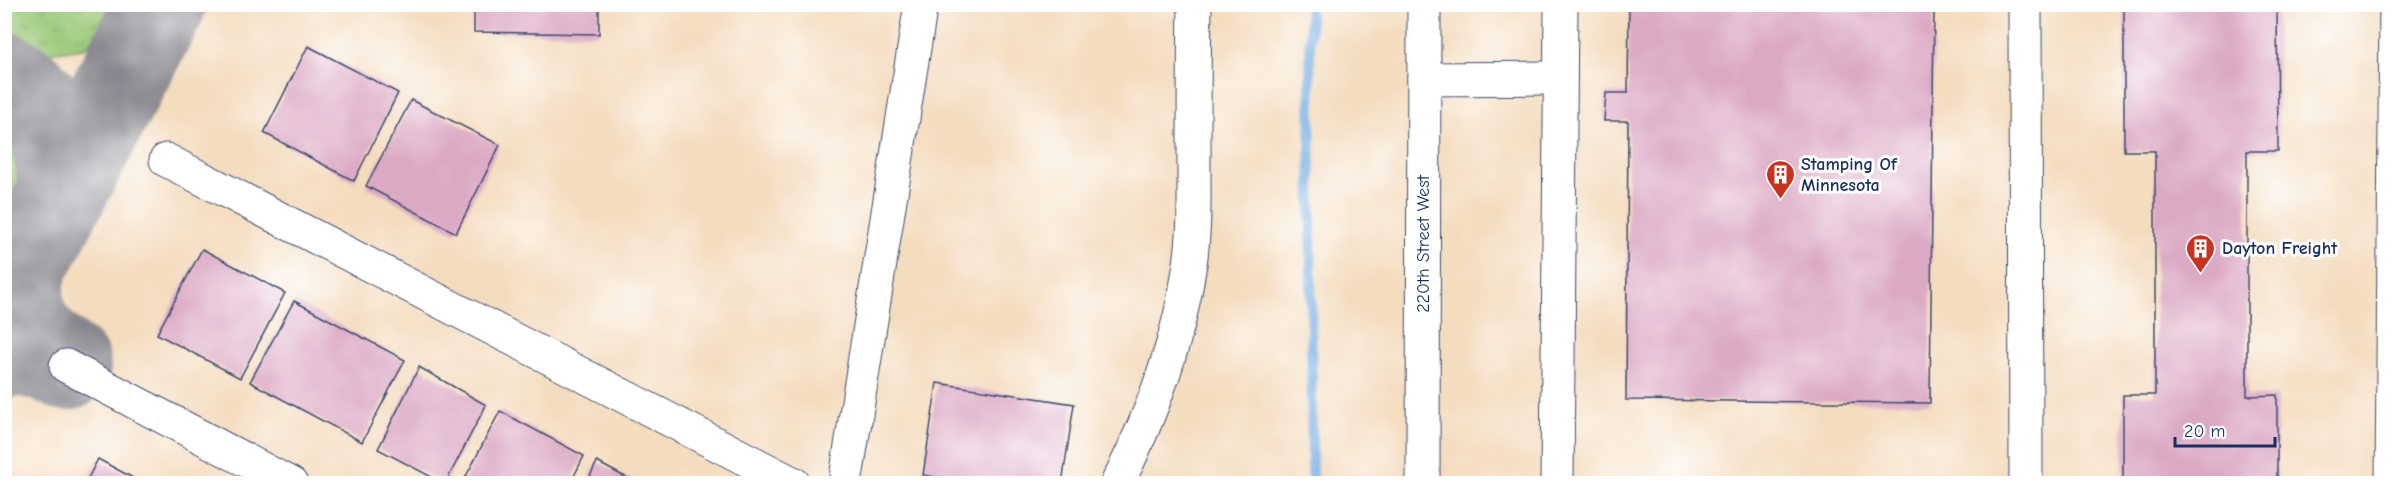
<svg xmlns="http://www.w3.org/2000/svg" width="2406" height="488" font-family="'Comic Neue',sans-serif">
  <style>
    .grass { fill: url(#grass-tufts); stroke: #5a7b6a; stroke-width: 1.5 }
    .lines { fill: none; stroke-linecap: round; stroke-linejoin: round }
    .stream { stroke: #71ace2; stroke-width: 10 }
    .taxiway { stroke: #88868e; stroke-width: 90 }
    .building { fill: #dca9c4 }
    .minor-casing { stroke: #3c496c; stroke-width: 35 }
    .minor { stroke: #fff; stroke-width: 33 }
    .labels { text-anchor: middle; stroke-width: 6; stroke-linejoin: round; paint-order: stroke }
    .poi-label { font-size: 18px; font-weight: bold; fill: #1b2f5e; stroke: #fff; text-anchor: start }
    .street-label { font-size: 18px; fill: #1b2f5e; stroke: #fff }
  </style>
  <defs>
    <pattern id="grass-tufts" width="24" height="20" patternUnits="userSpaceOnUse" patternTransform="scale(1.5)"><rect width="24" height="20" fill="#98c775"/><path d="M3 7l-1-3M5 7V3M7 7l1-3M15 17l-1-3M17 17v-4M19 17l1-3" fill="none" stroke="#7ba263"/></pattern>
  </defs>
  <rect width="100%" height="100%" fill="#fff"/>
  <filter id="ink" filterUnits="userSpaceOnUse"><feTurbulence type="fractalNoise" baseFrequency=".0167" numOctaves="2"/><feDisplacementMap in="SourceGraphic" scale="12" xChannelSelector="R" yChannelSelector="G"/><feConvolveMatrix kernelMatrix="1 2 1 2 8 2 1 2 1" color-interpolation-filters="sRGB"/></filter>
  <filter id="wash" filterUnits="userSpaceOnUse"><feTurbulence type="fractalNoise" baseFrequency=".008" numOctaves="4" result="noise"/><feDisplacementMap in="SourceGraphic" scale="24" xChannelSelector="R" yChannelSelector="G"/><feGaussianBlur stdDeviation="1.35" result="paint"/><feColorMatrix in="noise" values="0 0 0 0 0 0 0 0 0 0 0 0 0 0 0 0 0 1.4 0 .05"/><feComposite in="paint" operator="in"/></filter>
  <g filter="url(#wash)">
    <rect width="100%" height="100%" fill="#f4dcbe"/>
    <g class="grass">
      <polygon points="4,5 5,4 124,5 112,28 83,48 49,53 5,32"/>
      <path d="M5 113C19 127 31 152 31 172 31 189 12 223 5 238Z"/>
    </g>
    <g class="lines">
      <polyline class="stream" points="1310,4 1312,484"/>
      <g class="taxiway">
        <path d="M4 76C52 101 59 142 63 191"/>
        <polyline points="4,303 161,4"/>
        <path d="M4 354C26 348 46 357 66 366 26 337 10 315 24 264"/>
      </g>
    </g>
    <g id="blocks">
      <g class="building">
        <polygon points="474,4 599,4 599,34 474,32"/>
        <polygon points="1629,4 1934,4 1930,403 1626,400 1628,121 1604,121 1606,93 1628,93"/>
        <polygon points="2124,4 2277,4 2278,151 2247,151 2247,396 2277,395 2277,484 2123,484 2123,395 2155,395 2155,151 2124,151"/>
        <polygon points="308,46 398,93 354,181 264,133"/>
        <polygon points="411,100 500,145 456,233 366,186"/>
        <polygon points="202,249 285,293 240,378 157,334"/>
        <polygon points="294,301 405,360 362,442 250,382"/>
        <polygon points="419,367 486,405 445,484 378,449"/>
        <polygon points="937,383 1074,404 1062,484 976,484 923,475"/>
        <polygon points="500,411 584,456 570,484 462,484"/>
        <polygon points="98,459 144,484 85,484"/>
        <polygon points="597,462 638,484 586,484"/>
      </g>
    </g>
  </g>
  <g filter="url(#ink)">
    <use href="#blocks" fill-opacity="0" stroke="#3c496c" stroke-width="1.5"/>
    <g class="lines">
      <defs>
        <g id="minor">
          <polyline points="2025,4 2026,484"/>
          <polyline points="1424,79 1560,78"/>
          <polyline points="166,160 794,484"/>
          <polyline points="66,366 291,484"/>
          <polyline points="845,484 921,4"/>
          <path d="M1117 484C1152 415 1179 340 1190 264 1195 231 1194 197 1194 164 1194 111 1194 58 1195 4"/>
          <polyline points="1423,484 1424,4"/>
          <polyline points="1557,484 1561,4"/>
          <polyline points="2392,484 2396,4"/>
        </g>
      </defs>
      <use href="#minor" class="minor-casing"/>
      <use href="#minor" class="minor"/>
    </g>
  </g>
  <defs>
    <symbol id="building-pin" viewBox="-11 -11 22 30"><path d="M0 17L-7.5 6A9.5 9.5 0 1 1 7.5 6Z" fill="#c8321e" stroke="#fff"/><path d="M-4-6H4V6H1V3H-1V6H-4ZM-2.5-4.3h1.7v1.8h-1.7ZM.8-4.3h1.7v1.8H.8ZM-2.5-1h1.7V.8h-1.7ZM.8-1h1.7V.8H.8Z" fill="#fff"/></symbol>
  </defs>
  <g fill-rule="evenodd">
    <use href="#building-pin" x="1764" y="158" width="33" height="45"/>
    <use href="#building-pin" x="2184" y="232" width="33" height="45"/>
  </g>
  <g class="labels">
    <g class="poi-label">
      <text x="1801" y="170">Stamping Of<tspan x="1801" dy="21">Minnesota</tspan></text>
      <text x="2222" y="254">Dayton Freight</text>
    </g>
    <g class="street-label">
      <text transform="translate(1423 244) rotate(-90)" y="6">220th Street West</text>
    </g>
  </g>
  <rect width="2406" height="488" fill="none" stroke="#fff" stroke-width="24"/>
  <path d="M2175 437v9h100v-9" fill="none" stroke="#1b2f5e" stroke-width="3"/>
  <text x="2184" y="437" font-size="18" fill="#1b2f5e" stroke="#ffffff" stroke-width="4.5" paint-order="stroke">20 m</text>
</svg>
